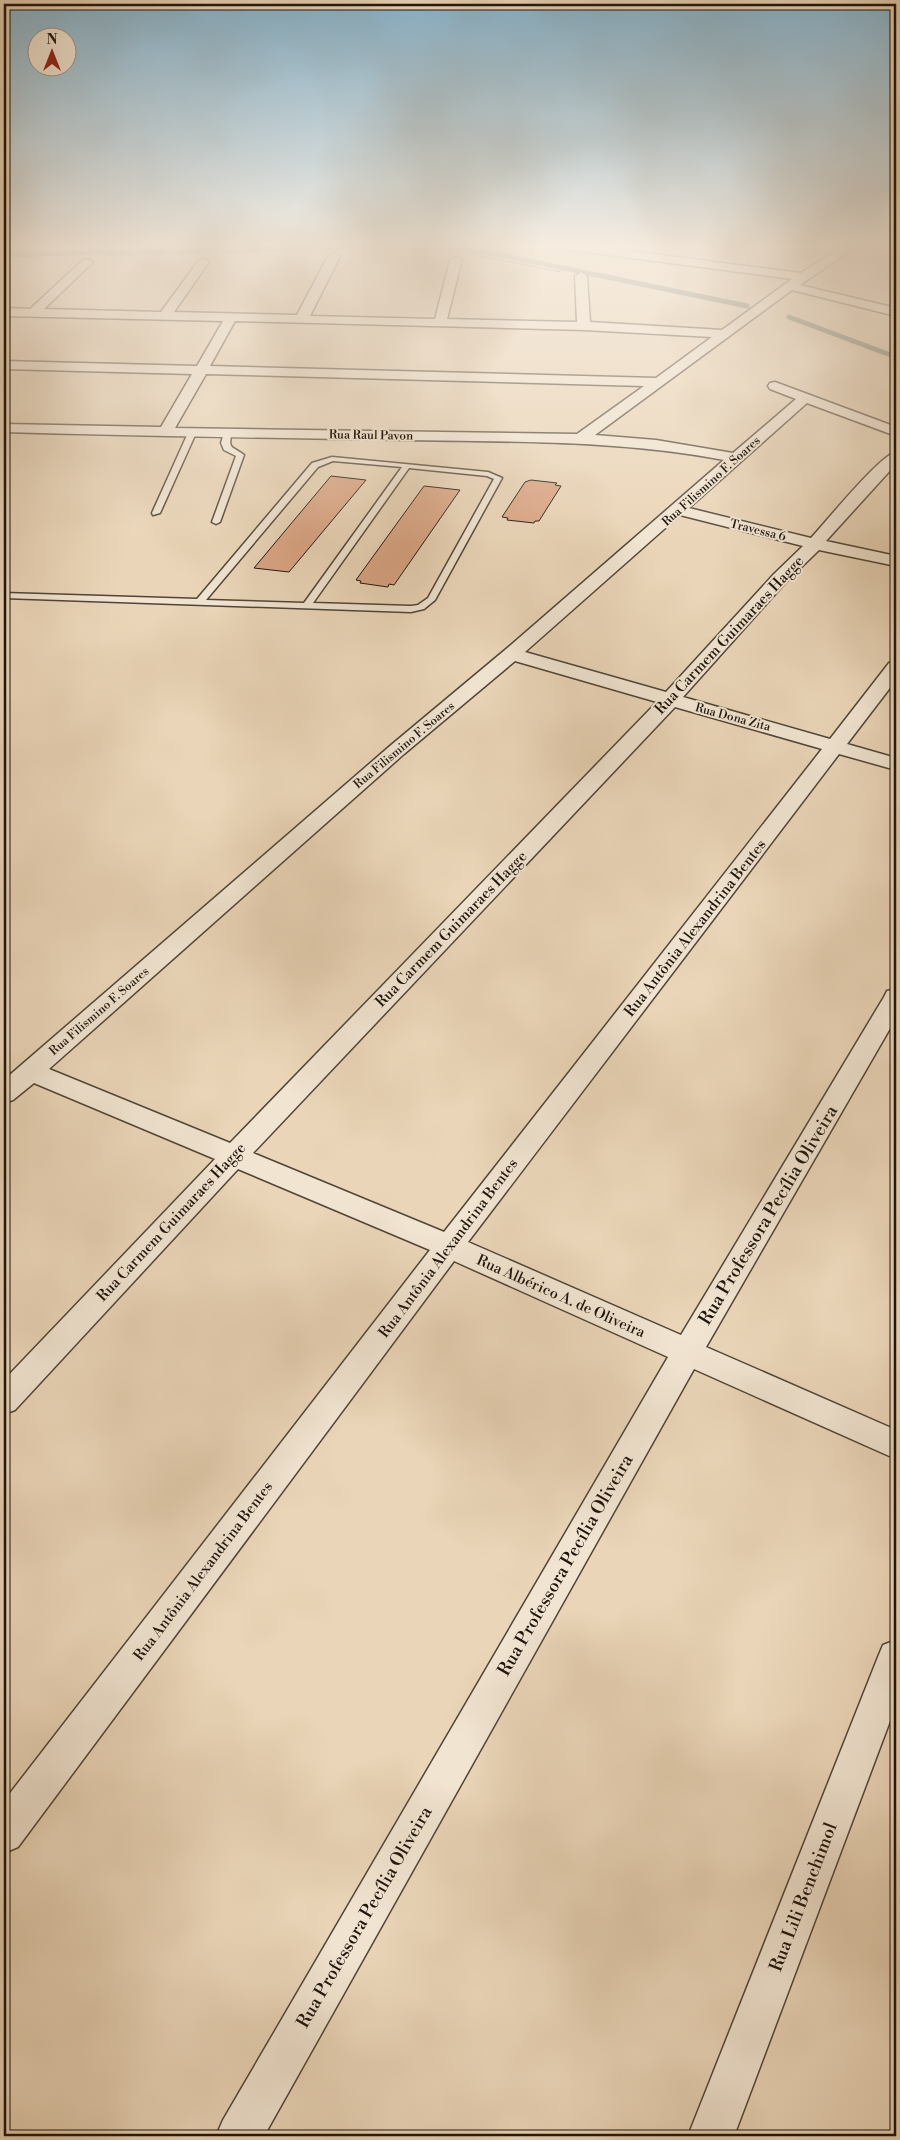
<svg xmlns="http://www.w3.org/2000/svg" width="900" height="2140" font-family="'Libre Bodoni',serif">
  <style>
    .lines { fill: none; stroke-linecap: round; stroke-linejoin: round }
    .stream { stroke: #67776e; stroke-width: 5 }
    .building { fill: #dca686; stroke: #1e150d }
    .lane-casing { stroke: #514538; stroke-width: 3 }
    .street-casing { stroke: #514538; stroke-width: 3 }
    .path { stroke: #1e150d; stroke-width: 1; stroke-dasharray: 2 1; stroke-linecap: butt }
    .lane { fill: #f1e4d1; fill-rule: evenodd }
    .street { fill: #f1e4d1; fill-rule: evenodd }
    .labels { text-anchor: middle; stroke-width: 4; stroke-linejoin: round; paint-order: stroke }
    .far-street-label { font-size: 12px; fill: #1e150d; stroke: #f1e4d1 }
    .street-label { font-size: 15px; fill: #1e150d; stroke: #f1e4d1 }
    .near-street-label { font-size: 18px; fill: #1e150d; stroke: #f1e4d1 }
  </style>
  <rect width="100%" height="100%" fill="#ead5b8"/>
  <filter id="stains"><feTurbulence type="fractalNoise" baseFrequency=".004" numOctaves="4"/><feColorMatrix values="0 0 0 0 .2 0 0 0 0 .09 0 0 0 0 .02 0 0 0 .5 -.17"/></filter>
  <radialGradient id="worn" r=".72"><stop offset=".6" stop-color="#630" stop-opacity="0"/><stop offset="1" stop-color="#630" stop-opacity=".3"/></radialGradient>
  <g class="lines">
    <g class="stream">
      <polyline points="435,246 496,254 747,306"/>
      <polyline points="4,254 398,246"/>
      <polyline points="789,317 896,357"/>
    </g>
  </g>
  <g class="building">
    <polygon points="331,476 366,480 289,572 254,568"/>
    <polygon points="531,480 557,483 555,485 561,486 539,521 535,521 534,523 507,520 508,518 502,517 525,482"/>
    <polygon points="424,486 460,490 394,585 389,584 388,587 360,583 361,581 356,580"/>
  </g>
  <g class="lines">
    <defs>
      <g id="lane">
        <polygon points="192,431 196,433 160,513 153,515 152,513 188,433"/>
        <path d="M228 431 232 433C227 450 233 446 244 455L220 522 216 524 212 522 236 456 224 450 221 443 224 433Z"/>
        <path d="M332 457 488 472 502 478 435 600 424 609 411 612 4 598V593L197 599 312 463ZM333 461 402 467 304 603 206 600 318 467ZM409 468 487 476 494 479 428 598 418 605 411 606 313 603Z"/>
      </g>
      <g id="street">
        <path d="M557 246H590L801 273 843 246H857L800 285 896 308V316L792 290 595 435 656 440 733 453 796 399 770 389 768 386 770 383 775 382 896 427V436L807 403 689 508 811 538C826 522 880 455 896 452V464L826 541 896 556V566L819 550 786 582 683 697 830 739 889 663 896 661V680L847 744 896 758V770L839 754 468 1242 681 1335 884 997 887 991 896 989V1018L706 1347 896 1430V1459L694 1369 264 2136H216L223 2120 668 1357 454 1261 18 1847 4 1853V1801L430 1250 238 1169 15 1410 4 1414V1380L215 1159 34 1083 13 1100 4 1103V1080L390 746 505 650 724 460C620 440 514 442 408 440 273 438 139 436 4 432V424L161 427 192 374 4 369V361L197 366 223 321 4 316V308L30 309 83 260H91L93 262 91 264 44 309 161 312 199 260 203 258 209 262 174 312 297 315 328 256 334 253 340 256 310 316 435 319 450 260 456 257 462 260 447 319 577 322 575 276 581 272 587 276 590 322 722 330 792 279 563 249ZM235 321 584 330 712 337 656 378 210 366ZM206 374 644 386 577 434 175 428ZM680 515 803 546 774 574 666 692 525 652ZM515 661 657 702 230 1143 49 1069 404 754ZM675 707 822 749 444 1232 253 1153Z"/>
        <polygon points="896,1640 896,1705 734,2136 688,2136 878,1657 883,1645"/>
      </g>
    </defs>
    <use href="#lane" class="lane-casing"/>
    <use href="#street" class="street-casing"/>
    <g class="path">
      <polyline points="354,249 438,250"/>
      <polyline points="222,253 313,250"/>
      <polyline points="107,255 183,254"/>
      <polyline points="476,255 561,272"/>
      <polyline points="4,257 63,255"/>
    </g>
    <use href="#lane" class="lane"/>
    <use href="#street" class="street"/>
  </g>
  <linearGradient id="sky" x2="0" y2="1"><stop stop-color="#88b6d1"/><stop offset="0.45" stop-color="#f6ecdf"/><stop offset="1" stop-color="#f6ecdf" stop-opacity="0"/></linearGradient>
  <rect width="900" height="546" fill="url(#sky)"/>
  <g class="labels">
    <g class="far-street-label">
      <text transform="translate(371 435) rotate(1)" y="4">Rua Raul Pavon</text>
      <text transform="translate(711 481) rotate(-42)" y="4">Rua Filismino F. Soares</text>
      <text transform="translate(758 530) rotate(14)" y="4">Travessa 6</text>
      <text transform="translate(733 717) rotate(15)" y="4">Rua Dona Zita</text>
      <text transform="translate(404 745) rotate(-40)" y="4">Rua Filismino F. Soares</text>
      <text transform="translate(99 1011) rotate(-41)" y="4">Rua Filismino F. Soares</text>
    </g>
    <g class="street-label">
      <text transform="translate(729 635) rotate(-47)" y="5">Rua Carmem Guimaraes Hagge</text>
      <text transform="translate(695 928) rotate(-52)" y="5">Rua Antônia Alexandrina Bentes</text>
      <text transform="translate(451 929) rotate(-46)" y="5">Rua Carmem Guimaraes Hagge</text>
      <text transform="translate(171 1222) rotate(-47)" y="5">Rua Carmem Guimaraes Hagge</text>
      <text transform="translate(448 1248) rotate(-53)" y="5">Rua Antônia Alexandrina Bentes</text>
      <text transform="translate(561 1296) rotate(24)" y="5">Rua Albérico A. de Oliveira</text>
      <text transform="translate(203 1571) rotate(-53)" y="5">Rua Antônia Alexandrina Bentes</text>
    </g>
    <g class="near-street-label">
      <text transform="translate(768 1215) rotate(-59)" y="6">Rua Professora Pecília Oliveira</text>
      <text transform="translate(565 1565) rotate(-60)" y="6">Rua Professora Pecília Oliveira</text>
      <text transform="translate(803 1897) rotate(-69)" y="6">Rua Lili Benchimol</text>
      <text transform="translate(364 1917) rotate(-60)" y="6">Rua Professora Pecília Oliveira</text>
    </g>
  </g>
  <rect width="900" height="2140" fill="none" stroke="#ead5b8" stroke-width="20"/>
  <rect x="5" y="5" width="890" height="2130" fill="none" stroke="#1e150d" stroke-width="2.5"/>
  <rect x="10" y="10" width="880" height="2120" fill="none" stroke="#1e150d"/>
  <g transform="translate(52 52)"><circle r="24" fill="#f1e4d1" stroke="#9d9183"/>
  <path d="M0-4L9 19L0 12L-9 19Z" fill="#8f2418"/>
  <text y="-8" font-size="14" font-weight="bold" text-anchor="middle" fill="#1e150d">N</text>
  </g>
  <rect width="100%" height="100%" filter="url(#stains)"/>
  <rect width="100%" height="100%" fill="url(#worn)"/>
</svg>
